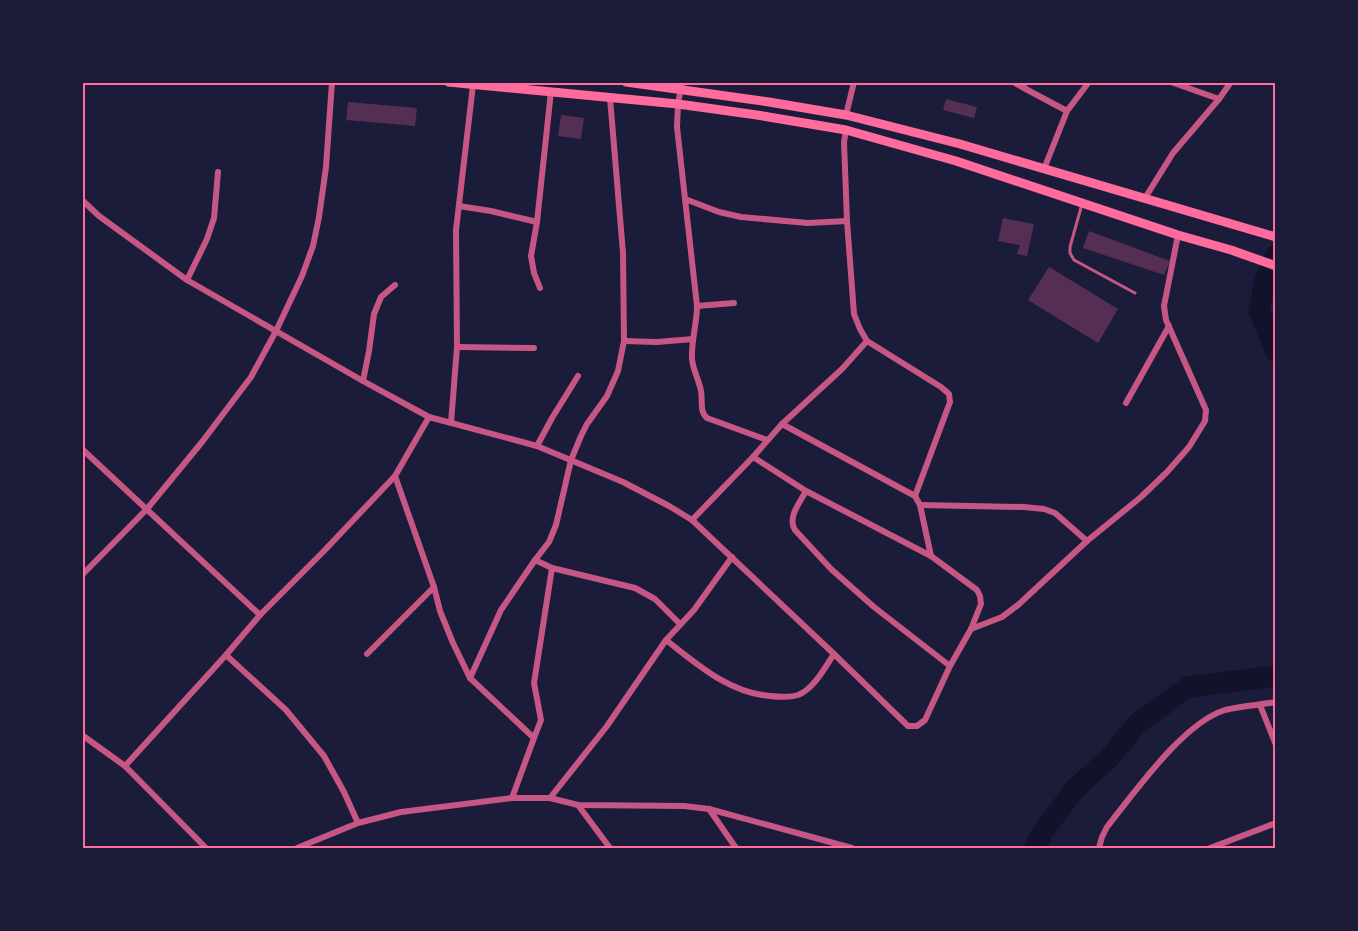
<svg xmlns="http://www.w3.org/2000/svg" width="1358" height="931" font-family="Bitter,serif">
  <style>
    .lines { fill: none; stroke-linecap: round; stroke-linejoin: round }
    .river { stroke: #12122b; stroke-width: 21 }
    .building { fill: #542f53 }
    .service { stroke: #c65784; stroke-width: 3 }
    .minor { stroke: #c65784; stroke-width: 6 }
    .primary { stroke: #ff6b9d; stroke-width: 9 }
    .neatline { fill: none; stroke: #ff6b9d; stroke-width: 2 }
  </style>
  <rect width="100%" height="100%" fill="#1b1b3a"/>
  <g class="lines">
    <g class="river">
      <polyline points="1276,255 1265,281 1259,310 1276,352"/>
      <polyline points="1034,848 1044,830 1075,789 1110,757 1138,723 1188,687 1276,676"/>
    </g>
  </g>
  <g class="building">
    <polygon points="946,99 977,107 974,118 943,110"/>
    <polygon points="348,102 417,108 415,126 346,120"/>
    <polygon points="561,115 584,118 581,139 558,136"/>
    <polygon points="1003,218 1034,224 1027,256 1017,254 1020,245 998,241"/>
    <polygon points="1089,231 1170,261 1164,275 1083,248"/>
    <polygon points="1049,267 1118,309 1098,343 1028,300"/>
  </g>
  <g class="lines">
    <polyline class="service" points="1082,204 1070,247 1070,253 1074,260 1135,293"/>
    <g class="minor">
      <path d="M682 82 678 104 677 127 697 306C697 324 691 341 692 359 693 370 699 380 701 391 703 401 699 411 707 418L767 440"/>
      <polyline points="1013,82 1022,87 1026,82"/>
      <polyline points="1171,82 1219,99"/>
      <polyline points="1022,87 1067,111 1089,82"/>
      <polyline points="846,115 854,82"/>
      <polyline points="1044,169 1067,111"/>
      <polyline points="1145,198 1173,153 1219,99 1231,82"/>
      <polyline points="685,199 719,212 741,217 808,223 847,221"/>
      <polyline points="82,200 99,216 187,280 363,381 429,417"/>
      <polyline points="459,206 491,211 537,222"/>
      <polyline points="187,280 207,239 214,218 218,172"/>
      <polyline points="540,288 534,273 531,256 537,222 551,91"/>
      <polyline points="697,306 734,303"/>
      <polyline points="624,341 657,342 693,339"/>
      <polyline points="867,341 941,387 949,394 950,402 915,496"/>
      <polyline points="457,347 534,348"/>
      <polyline points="363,381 369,351 374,314 381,297 395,285"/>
      <polyline points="1126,403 1169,326"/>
      <polyline points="451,423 457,347 456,230 473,85"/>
      <polyline points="782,424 915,496 920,505 931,556"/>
      <polyline points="537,446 552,418 578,376"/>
      <polyline points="82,449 260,615"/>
      <path d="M753 457 806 491 931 556 977 590 980 596 981 604 971 629 950 666 874 607 831 569 795 530C787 518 800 502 806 491"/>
      <polyline points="395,476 434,587 440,611 453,643 470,678 534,738 512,798"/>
      <polyline points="920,505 1024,507 1044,509 1055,513 1087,541"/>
      <polyline points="692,520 753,457 782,424 842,369 867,341 860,329 854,314 847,221 844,142 846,130"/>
      <polyline points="535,560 552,568 635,588 655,599 680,624"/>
      <polyline points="82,575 147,509 202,442 251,377 276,331 302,276 313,246 319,217 326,167 332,82"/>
      <polyline points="971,629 1002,617 1018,605 1087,541 1141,497 1167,472 1189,447 1205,421 1206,410 1166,320 1164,306 1178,235"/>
      <path d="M666 640C697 664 729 693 770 696 779 697 789 698 798 695 814 689 825 667 834 654"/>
      <polyline points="367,654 434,587"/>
      <polyline points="226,655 286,710 324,756 344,792 358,823"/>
      <polyline points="470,678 501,610 535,560 549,542 556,525 571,460 581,436 587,424 607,396 618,371 624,341 623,253 610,98"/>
      <polyline points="1260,705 1276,745"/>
      <polyline points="82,735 125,766 206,848"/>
      <polyline points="534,738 541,720 534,683 552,568"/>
      <polyline points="125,766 226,655 260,615 323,552 395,476 429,417 537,446 623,482 669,506 692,520 834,654 908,726 917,726 925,720 950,666"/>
      <polyline points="550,798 607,726 666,640 694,610 732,557"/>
      <polyline points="578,805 610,848"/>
      <polyline points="709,809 736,848"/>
      <polyline points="297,848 358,823 401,812 512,798 550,798 578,805 684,806 709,809 852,848"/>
      <path d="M1099 848 1102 837 1107 827C1135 792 1183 723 1225 710 1241 706 1259 705 1276 702"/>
      <polyline points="1210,848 1276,823"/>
    </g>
    <g class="primary">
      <polyline points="448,82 678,104 757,115 846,130 956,161 1178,235 1231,250 1276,266"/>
      <polyline points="626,82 769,102 846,115 960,144 1276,237"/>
    </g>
  </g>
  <rect width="1358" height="931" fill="none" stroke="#1b1b3a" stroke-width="168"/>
  <rect x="84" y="84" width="1190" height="763" class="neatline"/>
</svg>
